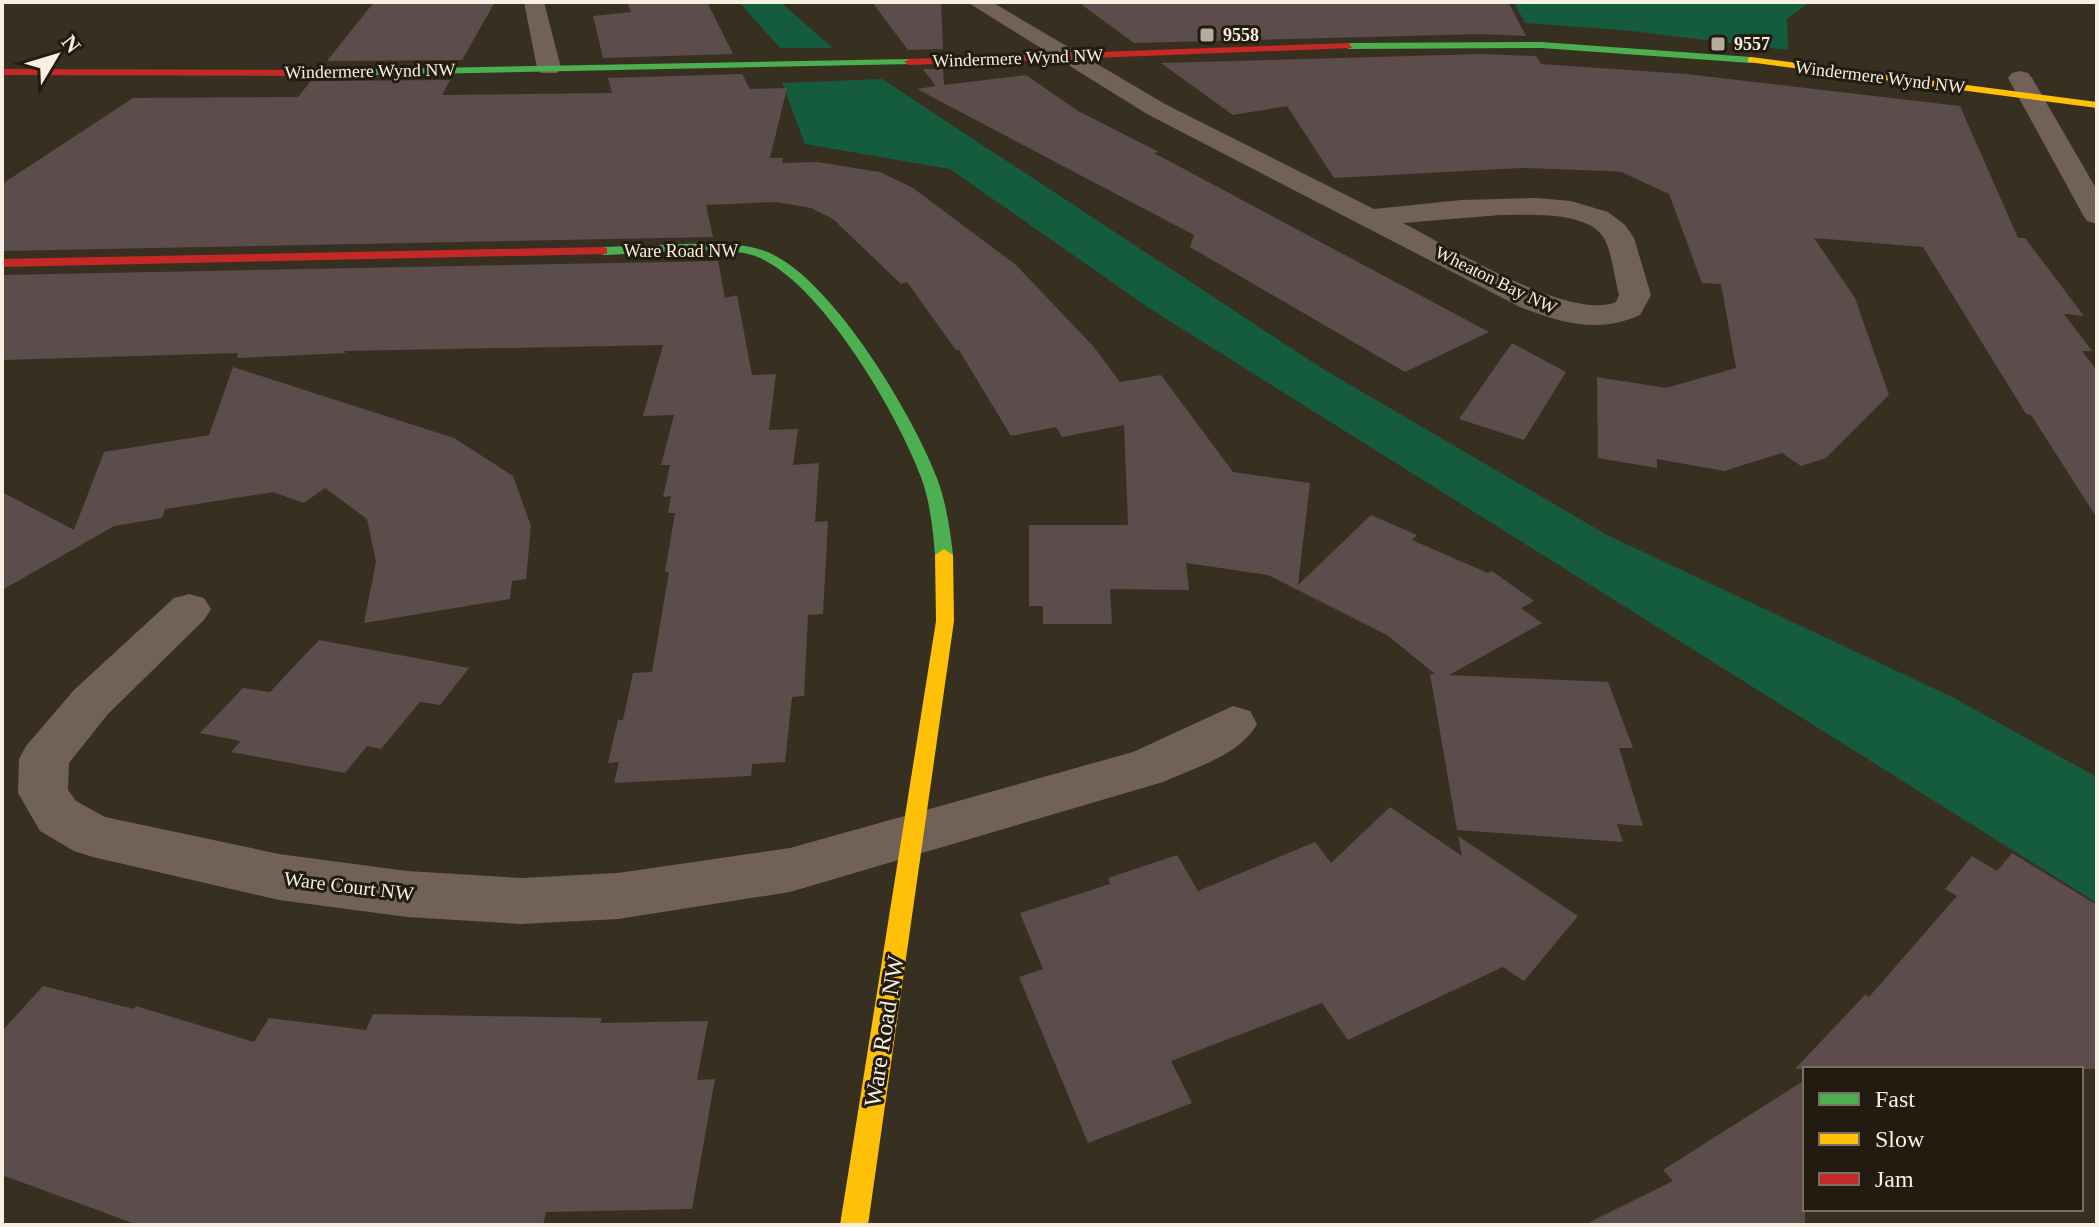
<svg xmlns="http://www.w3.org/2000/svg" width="2099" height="1227" font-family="Georgia,serif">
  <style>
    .green { fill: #155c3e }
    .building { fill: #5c4c4b }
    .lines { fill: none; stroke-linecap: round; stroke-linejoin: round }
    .street { fill: #716158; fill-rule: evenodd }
    .fast { fill: #4caf50; fill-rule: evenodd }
    .slow { fill: #ffc107; fill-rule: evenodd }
    .jam { fill: #c62828; fill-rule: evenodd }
    .poi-dot { fill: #b4ac9c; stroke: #221c10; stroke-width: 3 }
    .labels { text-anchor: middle; stroke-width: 6; stroke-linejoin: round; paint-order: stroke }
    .far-poi-label { font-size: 18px; font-weight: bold; fill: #f7efdf; stroke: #221c10; text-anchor: start }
    .far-street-label { font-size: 18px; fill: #f7efdf; stroke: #221c10 }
    .street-label { font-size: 20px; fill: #f7efdf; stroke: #221c10 }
    .near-street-label { font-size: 24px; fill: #f7efdf; stroke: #221c10 }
  </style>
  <rect width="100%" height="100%" fill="#373021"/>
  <g class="green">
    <polygon points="739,2 780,2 833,48 780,48"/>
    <polygon points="1514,2 1810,2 1787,19 1788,50 1623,30 1525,23"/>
    <polygon points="882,79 1323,369 1607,535 1950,696 2097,777 2097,903 1149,308 950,169 805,144 782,83"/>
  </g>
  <g class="building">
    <polygon points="374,2 495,2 462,60 327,61"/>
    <polygon points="627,2 707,2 733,54 603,58 593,16 631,12"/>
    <polygon points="872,2 941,2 943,49 908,50"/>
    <polygon points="1078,2 1508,2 1526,36 1481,34 1134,43"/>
    <polygon points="1481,54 1536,56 1541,64 1686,74 1960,106 2018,238 2025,238 2084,316 2064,314 2092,351 2082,351 2097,371 2097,518 2031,415 2026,414 1923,247 1814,238 1855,298 1889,395 1826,458 1801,466 1782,453 1724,471 1657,459 1657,468 1598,458 1597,377 1666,388 1736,368 1721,284 1702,283 1669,194 1621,172 1609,171 1521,168 1334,178 1287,106 1233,115 1161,63"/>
    <polygon points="923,69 943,69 944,85 1026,75 1078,111 1159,152 1154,153 1489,332 1405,372 1190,247 1194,235 917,89 936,86"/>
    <polygon points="742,74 750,89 787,88 770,158 783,158 782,163 817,162 880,172 913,188 1016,265 1093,346 1120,382 1161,375 1233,472 1310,483 1298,585 1371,515 1417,535 1412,540 1488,573 1492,571 1534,601 1521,608 1542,623 1449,675 1608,682 1633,748 1619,748 1643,826 1617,824 1623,842 1457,830 1430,674 1435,674 1387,635 1268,575 1186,563 1189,590 1110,589 1112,624 1043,624 1043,606 1029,606 1029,525 1128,525 1124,425 1062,437 1056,427 1011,436 959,350 956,350 907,282 901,284 833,219 811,208 775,202 706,205 713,237 2,251 2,184 133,98 298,97 311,81 450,80 442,95 612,93 608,78"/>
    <polygon points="718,261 725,298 737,295 752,375 776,374 769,430 798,429 793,465 819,463 815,522 828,521 823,614 808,615 804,696 792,697 785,762 752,764 751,776 614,783 619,762 608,763 618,720 623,720 633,673 652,672 669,572 665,572 675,513 668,513 671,496 663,497 670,465 661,465 674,415 643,416 663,345 343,351 346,353 237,358 238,353 2,360 2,275"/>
    <polygon points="1512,343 1566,372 1524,440 1459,419"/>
    <polygon points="233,367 454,438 513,476 531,526 526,579 512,581 510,599 364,623 376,562 367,519 325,488 304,503 273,492 165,509 162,518 114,526 2,590 2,492 74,530 104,452 209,435"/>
    <polygon points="319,640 469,668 440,705 420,702 381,749 367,746 345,773 231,752 241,741 200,733 243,688 270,692"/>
    <polygon points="1390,807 1462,856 1458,836 1578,916 1524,981 1503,967 1348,1040 1322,1003 1171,1061 1192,1103 1088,1143 1019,977 1043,969 1020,913 1110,884 1108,878 1177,855 1198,891 1315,842 1331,863"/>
    <polygon points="2012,853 2097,905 2097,1069 1795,1069 1865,995 1869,997 1957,896 1945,889 1972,856 1997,871"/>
    <polygon points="43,986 134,1009 136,1006 254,1042 269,1018 366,1030 373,1014 602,1018 600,1023 708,1021 697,1080 715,1079 692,1209 546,1212 543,1225 138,1225 2,1175 2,1031"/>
    <polygon points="1805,1080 1805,1225 1584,1225 1673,1181 1663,1170"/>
  </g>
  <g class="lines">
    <g class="street">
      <polygon points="524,2 544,2 561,68 557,73 541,73 537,68"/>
      <path d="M967 2H992L1165 104 1374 209 1461 200 1537 198 1571 201 1608 212 1625 225 1634 238 1651 295 1640 315C1598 334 1561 323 1520 307L1147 114ZM1500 215C1528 215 1590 210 1605 240 1613 257 1614 277 1619 295L1616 302C1570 322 1448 246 1403 223Z"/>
      <polygon points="2020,71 2028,73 2032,78 2097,190 2097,224 2087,221 2083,215 2008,78 2012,73"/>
      <path d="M189 594 204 598 211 609 204 620 108 714 69 763 68 790 76 801 105 817 279 854 407 871 521 878 618 873 790 848 1133 752 1233 706 1250 711 1257 724C1240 755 1194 768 1163 782L790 892 618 919 521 924 407 917 279 900 93 857 74 851 40 831 18 793 19 759 26 746 74 690 174 598Z"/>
    </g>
    <g class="fast">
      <polygon points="1541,42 1751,57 1756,60 1751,63 1541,48 1349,49 1344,46 1349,43"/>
      <polygon points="909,59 914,62 912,64 326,76 321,73 326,70"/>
      <path d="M683 244C709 244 737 242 762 250 828 271 913 415 937 478 946 502 950 529 953 555L950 559H938L935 555C933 529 930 502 921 477 898 415 820 280 755 256 723 244 641 254 603 255L597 251 603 247Z"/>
    </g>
    <g class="slow">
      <polygon points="1751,57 2097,102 2097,108 1748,62 1748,58"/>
      <polygon points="944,549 953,555 954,621 868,1225 840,1225 936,621 935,555"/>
    </g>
    <g class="jam">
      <polygon points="1349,43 1352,48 909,65 904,62 909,59"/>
      <polygon points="2,69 326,70 331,73 326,76 2,75"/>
      <polygon points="603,247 607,248 607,254 2,267 2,259"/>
    </g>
  </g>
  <g class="poi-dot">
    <rect x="1199" y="27" width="16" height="16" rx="4"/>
    <rect x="1710" y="36" width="16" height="16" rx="4"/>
  </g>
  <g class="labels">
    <g class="far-poi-label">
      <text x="1223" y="41">9558</text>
      <text x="1734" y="50">9557</text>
    </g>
    <g class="far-street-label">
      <text transform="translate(1018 58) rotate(-2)" y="6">Windermere Wynd NW</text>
      <text transform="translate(370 71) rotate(-1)" y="6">Windermere Wynd NW</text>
      <text transform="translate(1880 77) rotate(7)" y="6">Windermere Wynd NW</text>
      <text x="681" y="257">Ware Road NW</text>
      <text transform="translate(1496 280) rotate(26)" y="6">Wheaton Bay NW</text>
    </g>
    <g class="street-label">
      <text transform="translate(349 886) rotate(7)" y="7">Ware Court NW</text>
    </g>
    <g class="near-street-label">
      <text transform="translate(884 1031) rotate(-81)" y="8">Ware Road NW</text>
    </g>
  </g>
  <rect width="2099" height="1227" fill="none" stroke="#f7efdf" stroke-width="8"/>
  <rect x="1803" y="1067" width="280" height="144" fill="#221c10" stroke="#777063" stroke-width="2"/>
  <rect x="1819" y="1093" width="40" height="12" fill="#4caf50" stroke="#777063" stroke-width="2"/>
  <text x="1875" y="1107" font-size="24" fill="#f7efdf">Fast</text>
  <rect x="1819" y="1133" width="40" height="12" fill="#ffc107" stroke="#777063" stroke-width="2"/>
  <text x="1875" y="1147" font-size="24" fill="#f7efdf">Slow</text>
  <rect x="1819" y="1173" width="40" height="12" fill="#c62828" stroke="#777063" stroke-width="2"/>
  <text x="1875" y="1187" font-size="24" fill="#f7efdf">Jam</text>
  <g transform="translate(56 56) rotate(52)" stroke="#221c10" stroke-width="6" paint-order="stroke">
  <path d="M0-6L14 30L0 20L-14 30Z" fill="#f7efdf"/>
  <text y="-12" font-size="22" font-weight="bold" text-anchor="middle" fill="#f7efdf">N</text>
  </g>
</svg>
